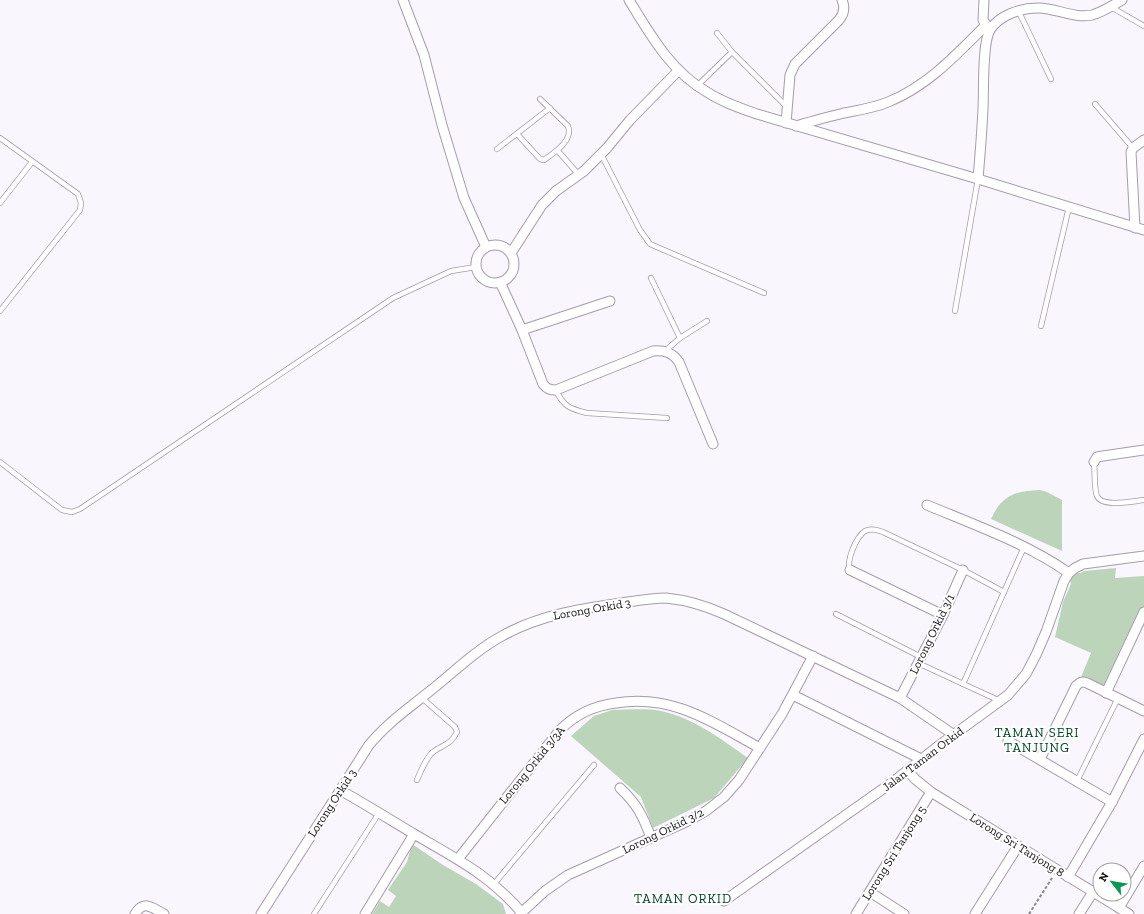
<svg xmlns="http://www.w3.org/2000/svg" width="1144" height="914" font-family="'Zilla Slab',serif">
  <style>
    .green { fill: #bcd4ba }
    .lines { fill: none; stroke-linecap: round; stroke-linejoin: round }
    .lane-casing { stroke: #a79bad; stroke-width: 6 }
    .street-casing { stroke: #a79bad; stroke-width: 11 }
    .path { stroke: #8c888e; stroke-width: 2; stroke-dasharray: 3 2; stroke-linecap: butt }
    .lane { stroke: #fff; stroke-width: 4.5 }
    .street { stroke: #fff; stroke-width: 9 }
    .labels { text-anchor: middle; stroke-width: 4; stroke-linejoin: round; paint-order: stroke }
    .street-label { font-size: 12px; fill: #141016; stroke: #fff }
    .neighbourhood-label { font-size: 13px; letter-spacing: 1px; fill: #014022; stroke: #fff }
  </style>
  <rect width="100%" height="100%" fill="#faf6fd"/>
  <g class="green">
    <path d="M1040 490 1047 492 1062 500V551L991 519C1002 495 1015 491 1040 490Z"/>
    <polygon points="1116,568 1115,578 1144,576 1144,607 1106,689 1081,677 1091,653 1055,637 1063,602 1071,584 1069,573 1081,573 1084,571"/>
    <path d="M612 710C628 710 645 708 661 711 694 718 721 739 748 758L714 798 653 828 641 797 571 736 594 716Z"/>
    <polygon points="412,844 443,865 476,884 503,904 506,914 372,914 380,901 389,907 396,896 388,890 407,862"/>
  </g>
  <g class="lines">
    <defs>
      <g id="lane">
        <polyline points="1111,7 1144,26"/>
        <polyline points="1019,12 1051,79"/>
        <polyline points="717,33 732,52 787,107"/>
        <polyline points="697,86 732,52"/>
        <polyline points="1095,104 1133,148"/>
        <path d="M517 134 540 159 544 160C554 153 574 140 568 126L540 99"/>
        <polyline points="0,138 78,194 81,203 80,210 0,311"/>
        <polyline points="497,149 550,108"/>
        <polyline points="558,151 579,175"/>
        <polyline points="601,154 640,230 650,244 764,293"/>
        <polyline points="0,203 32,162"/>
        <polyline points="651,278 680,338"/>
        <polyline points="955,311 978,179"/>
        <polyline points="1041,326 1069,207"/>
        <polyline points="665,351 680,338 707,321"/>
        <path d="M556 390C563 406 570 409 587 413L667 418"/>
        <polyline points="0,462 62,510 72,512 80,509 393,298 451,271 476,267"/>
        <path d="M1094 462C1095 470 1094 490 1097 496 1102 508 1133 501 1144 500"/>
        <path d="M850 570C846 561 856 537 865 531 871 528 877 530 883 532L963 570 1004 592"/>
        <polyline points="836,614 921,657"/>
        <polyline points="918,663 1000,701"/>
        <polyline points="963,684 1024,547"/>
        <path d="M417 780C421 771 425 759 433 752 443 744 450 746 457 732L455 727 422 698"/>
        <polyline points="1077,781 1118,698"/>
        <polyline points="494,884 594,765"/>
        <polyline points="314,914 379,813"/>
      </g>
      <g id="street">
        <polyline points="403,0 424,55 442,125 464,198 486,247"/>
        <path d="M629 0C650 34 671 72 707 92 722 102 740 108 757 114L978 179 1144 230"/>
        <polyline points="984,0 983,20 989,29"/>
        <path d="M786 123 790 75 795 64 839 20C844 14 845 7 842 0"/>
        <path d="M796 126C812 121 828 117 844 113 859 110 874 108 888 102 928 86 957 54 986 25"/>
        <path d="M978 179C980 155 982 132 983 108 984 91 982 43 990 30 999 15 1021 8 1038 8 1056 8 1075 19 1092 15 1103 12 1113 5 1122 0"/>
        <polyline points="1135,228 1131,152 1133,148 1144,140"/>
        <circle cx="495" cy="264" r="19"/>
        <polyline points="511,253 542,205 556,191 584,171 607,148 630,120 678,71"/>
        <path d="M500 282 522 330 543 384C547 389 550 390 556 390L653 351C664 350 672 352 679 362L713 444"/>
        <polyline points="522,330 610,301"/>
        <polyline points="1094,462 1097,457 1103,456 1144,450"/>
        <path d="M927 505C975 525 1026 543 1069 573"/>
        <polyline points="850,570 943,615"/>
        <polyline points="1106,693 1144,612"/>
        <polyline points="793,695 921,759"/>
        <polyline points="900,698 943,615 963,570"/>
        <polyline points="1008,741 1112,802"/>
        <path d="M1040 759 1076 686C1080 682 1082 681 1087 683L1144 711"/>
        <polyline points="908,771 915,779 931,792 1129,914"/>
        <path d="M620 788C637 804 643 816 651 838"/>
        <path d="M340 790C365 804 389 819 414 834 455 858 490 875 522 913"/>
        <path d="M458 859 560 730C576 714 593 706 616 703 673 694 712 722 760 748"/>
        <polyline points="1068,877 1112,802 1144,739"/>
        <polyline points="870,892 904,914"/>
        <polyline points="724,901 894,781 937,747 1008,695 1026,674 1036,655 1046,632 1064,581 1069,573 1075,568 1083,564 1144,556"/>
        <polyline points="1119,908 1144,866"/>
        <path d="M135 914C144 899 152 908 164 914"/>
        <path d="M261 914 369 745C387 723 409 708 430 691 454 672 476 650 502 636 539 615 580 609 621 603 635 601 651 598 666 598 686 600 706 606 724 614L900 698 954 735"/>
        <polyline points="365,914 414,834"/>
        <polyline points="520,914 545,891 568,875 686,822 706,811 724,797 739,780 782,714 813,656"/>
        <polyline points="856,914 931,792"/>
        <polyline points="975,914 1018,846"/>
        <polyline points="1079,914 1093,892"/>
      </g>
    </defs>
    <use href="#lane" class="lane-casing"/>
    <use href="#street" class="street-casing"/>
    <polyline class="path" points="1029,914 1052,878"/>
    <use href="#lane" class="lane"/>
    <use href="#street" class="street"/>
  </g>
  <g class="labels">
    <g class="street-label">
      <text transform="translate(592 609) rotate(-10)" y="4">Lorong Orkid 3</text>
      <text transform="translate(932 634) rotate(-64)" y="4">Lorong Orkid 3/1</text>
      <text transform="translate(923 759) rotate(-37)" y="4">Jalan Taman Orkid</text>
      <text transform="translate(532 765) rotate(-51)" y="4">Lorong Orkid 3/3A</text>
      <text transform="translate(332 803) rotate(-57)" y="4">Lorong Orkid 3</text>
      <text transform="translate(663 831) rotate(-26)" y="4">Lorong Orkid 3/2</text>
      <text transform="translate(1017 845) rotate(32)" y="4">Lorong Sri Tanjong 8</text>
      <text transform="translate(894 853) rotate(-58)" y="4">Lorong Sri Tanjong 5</text>
    </g>
    <g class="neighbourhood-label">
      <text x="1037" y="737">TAMAN SERI<tspan x="1037" dy="15">TANJUNG</tspan></text>
      <text x="683" y="903">TAMAN ORKID</text>
    </g>
  </g>
  <g transform="translate(1112 882) rotate(301)"><circle r="19" fill="#ffffff" stroke="#a19fa2"/>
  <path d="M0-3L7 15L0 10L-7 15Z" fill="#0c9757"/>
  <text y="-6" font-size="11" font-weight="bold" text-anchor="middle" fill="#141016">N</text>
  </g>
</svg>
